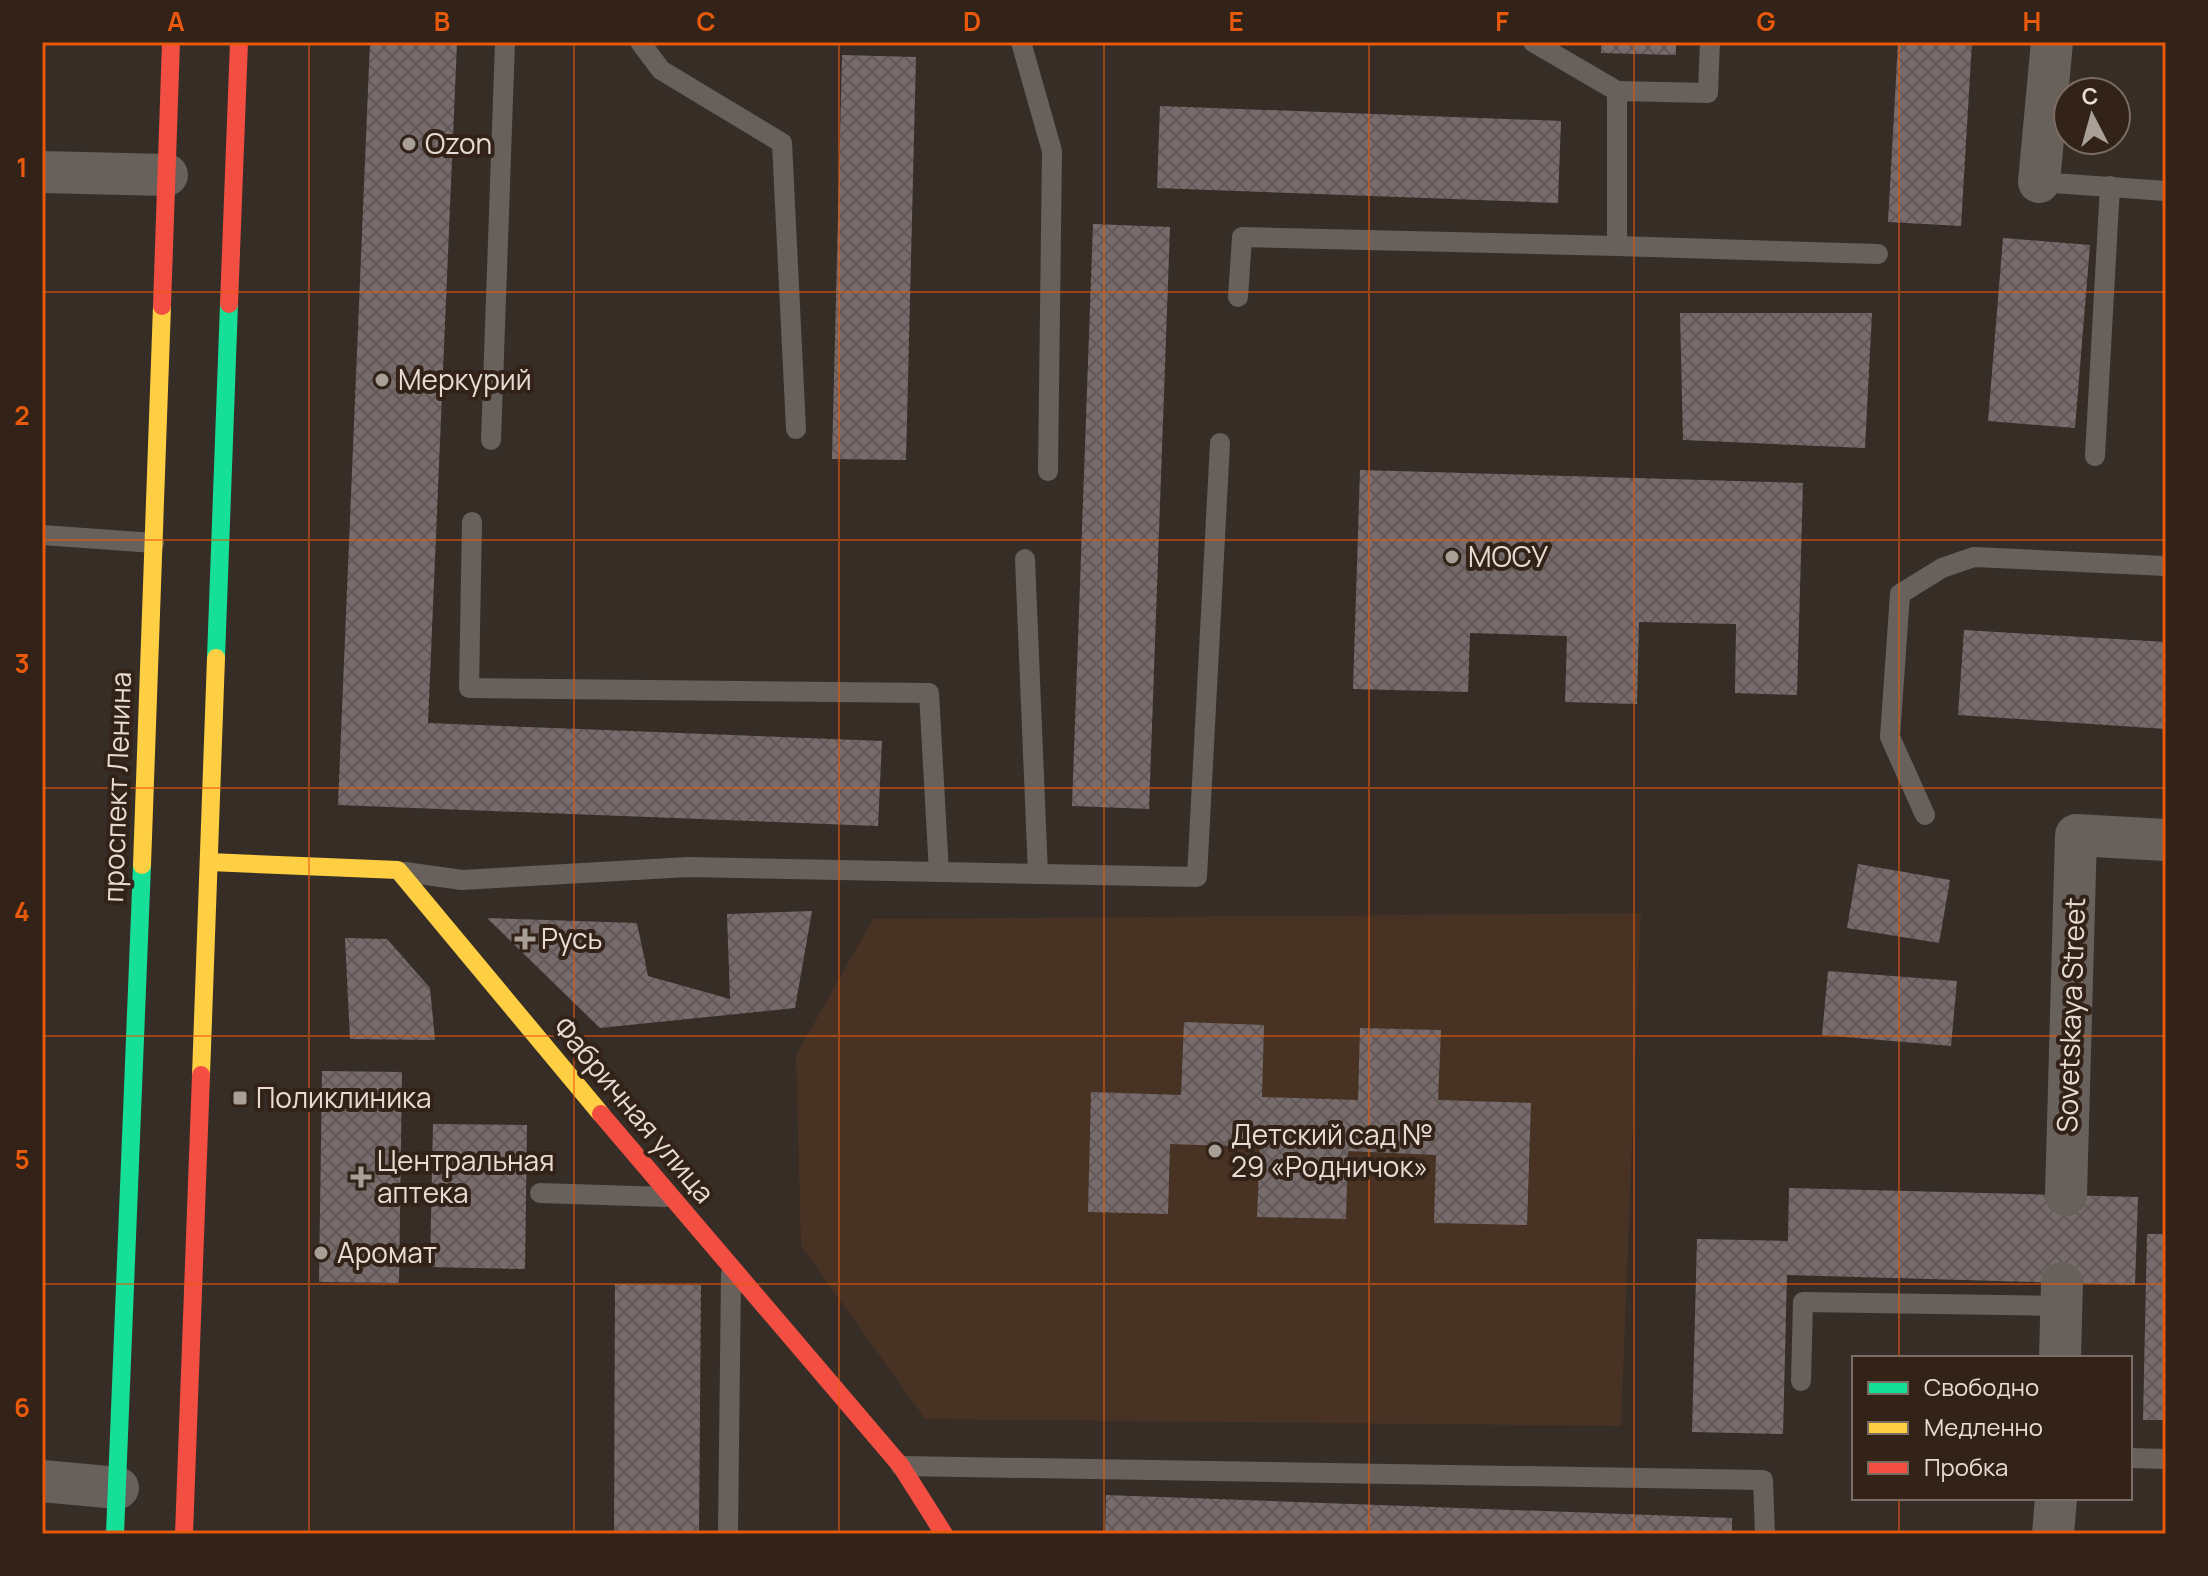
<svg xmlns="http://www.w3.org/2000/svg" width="2208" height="1576" font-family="Manrope,sans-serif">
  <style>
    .built { fill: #473224 }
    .building { fill: url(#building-cross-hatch) }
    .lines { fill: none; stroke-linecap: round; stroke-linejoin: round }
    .lane { stroke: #67605b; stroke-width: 20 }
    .street { stroke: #67605b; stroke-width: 42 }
    .fast { stroke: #16e098; stroke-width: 18 }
    .slow { stroke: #ffcf43; stroke-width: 18 }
    .jam { stroke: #f24e42; stroke-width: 18 }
    .grid { fill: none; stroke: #e8590c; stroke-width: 2; stroke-opacity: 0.55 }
    .poi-dot { fill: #a89f97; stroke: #322217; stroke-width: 3 }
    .labels { text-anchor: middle; stroke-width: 8; stroke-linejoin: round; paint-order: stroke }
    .poi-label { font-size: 28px; fill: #e6dcd4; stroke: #322217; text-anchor: start }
    .street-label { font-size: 28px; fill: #e6dcd4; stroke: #322217 }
    .neatline { fill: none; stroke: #e8590c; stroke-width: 3 }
    .grid-label { font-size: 26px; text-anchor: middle; font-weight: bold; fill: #e8590c }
  </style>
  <defs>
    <pattern id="building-cross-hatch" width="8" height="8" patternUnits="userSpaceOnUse" patternTransform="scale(2)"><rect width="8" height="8" fill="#776c6b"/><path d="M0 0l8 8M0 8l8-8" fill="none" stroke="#605958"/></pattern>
  </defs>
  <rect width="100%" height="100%" fill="#362d27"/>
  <polygon class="built" points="1641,913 1621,1426 925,1419 801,1246 796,1055 873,919"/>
  <g class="building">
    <polygon points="370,42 457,42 428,723 882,741 878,826 338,805"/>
    <polygon points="1601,42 1676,42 1676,55 1601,53"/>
    <polygon points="1898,42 1972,42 1961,226 1888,222"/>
    <polygon points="842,55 916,57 906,460 832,459"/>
    <polygon points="1160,106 1561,121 1558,203 1157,188"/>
    <polygon points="1093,224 1170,227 1149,809 1072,806"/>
    <polygon points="2003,238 2090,245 2075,428 1988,421"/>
    <polygon points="1680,313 1872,313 1865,448 1683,440"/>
    <polygon points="1360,470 1803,483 1797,695 1735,693 1736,624 1639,622 1637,704 1565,702 1567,636 1470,633 1468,692 1353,689"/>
    <polygon points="1964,630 2166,642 2166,729 1958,715"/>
    <polygon points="1858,864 1950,880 1939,943 1847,928"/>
    <polygon points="812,911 795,1008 600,1028 487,918 637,923 648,976 730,999 727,914"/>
    <polygon points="345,938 387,939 430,988 435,1040 350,1039"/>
    <polygon points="1828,971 1957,981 1951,1046 1822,1035"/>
    <polygon points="1184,1022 1264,1025 1262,1097 1358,1100 1360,1028 1441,1030 1438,1100 1531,1103 1527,1225 1434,1223 1436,1155 1348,1151 1346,1219 1257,1217 1260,1147 1170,1144 1168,1214 1088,1212 1091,1092 1181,1095"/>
    <polygon points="322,1071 402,1072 399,1283 319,1282"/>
    <polygon points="433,1124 527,1125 525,1269 430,1267"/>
    <polygon points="1789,1188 2138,1197 2135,1285 1787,1275 1783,1434 1692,1432 1697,1239 1788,1241"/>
    <polygon points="2147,1234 2166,1234 2166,1420 2143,1420"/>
    <polygon points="615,1284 701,1285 699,1534 614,1534"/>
    <polygon points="1106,1495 1732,1518 1732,1534 1105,1534"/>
  </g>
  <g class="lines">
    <g class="lane">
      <polyline points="640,42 661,70 782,143 796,429"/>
      <polyline points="1021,42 1052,151 1048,471"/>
      <polyline points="1617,91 1708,93 1710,42"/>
      <polyline points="2039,182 2166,191"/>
      <polyline points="1617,246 1878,254"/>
      <polyline points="1238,297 1242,237 1617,246 1617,91 1533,42"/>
      <polyline points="491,440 505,42"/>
      <polyline points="2095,456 2110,186"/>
      <polyline points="472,522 469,688 929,693 939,872"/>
      <polyline points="42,535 154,543"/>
      <polyline points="1025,559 1038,874"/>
      <polyline points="1925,815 1890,737 1900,594 1942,568 1974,557 2166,566"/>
      <polyline points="405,872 462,880 688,867 1197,877 1220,443"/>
      <polyline points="540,1193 666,1197"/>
      <polyline points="1801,1381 1803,1302 2060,1306"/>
      <polyline points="2130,1458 2166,1459"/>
      <polyline points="901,1466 1763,1480 1765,1534"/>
      <polyline points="728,1534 731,1274"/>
    </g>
    <g class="street">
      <polyline points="42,172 167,175"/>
      <polyline points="2039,182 2052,42"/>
      <polyline points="2066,1195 2076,835 2166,840"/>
      <polyline points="2060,1358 2062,1283"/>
      <polyline points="42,1481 118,1488"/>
      <polyline points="2053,1534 2056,1498"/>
    </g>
    <g class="fast">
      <polyline points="216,658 229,304"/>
      <polyline points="115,1534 142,865"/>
    </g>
    <g class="slow">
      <polyline points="209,862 398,870 601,1114"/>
      <polyline points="142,865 162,306"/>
      <polyline points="201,1075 216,658"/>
    </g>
    <g class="jam">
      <polyline points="229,304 239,42"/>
      <polyline points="162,306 171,42"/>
      <polyline points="601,1114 901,1466 944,1534"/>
      <polyline points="184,1534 201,1075"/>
    </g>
  </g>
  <path class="grid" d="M309 42V1534M574 42V1534M839 42V1534M1104 42V1534M1369 42V1534M1634 42V1534M1899 42V1358M42 292H2166M42 540H2166M42 788H2166M42 1036H2166M42 1284H2166M1899 1498V1534"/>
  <g class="poi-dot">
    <circle cx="409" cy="144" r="8"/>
    <circle cx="382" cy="380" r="8"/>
    <circle cx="1452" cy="557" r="8"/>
    <path d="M521 927h8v8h8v8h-8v8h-8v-8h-8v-8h8z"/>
    <rect x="232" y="1090" width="16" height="16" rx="4"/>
    <circle cx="1215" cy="1151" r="8"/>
    <path d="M357 1165h8v8h8v8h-8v8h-8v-8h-8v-8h8z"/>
    <circle cx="321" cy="1253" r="8"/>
  </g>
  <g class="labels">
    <g class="poi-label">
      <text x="425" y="154">Ozon</text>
      <text x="398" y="390">Меркурий</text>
      <text x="1468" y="567">МОСУ</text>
      <text x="541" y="949">Русь</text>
      <text x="256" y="1108">Поликлиника</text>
      <text x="1231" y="1145">Детский сад №<tspan x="1231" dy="32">29 «Родничок»</tspan></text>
      <text x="377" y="1171">Центральная<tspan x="377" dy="32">аптека</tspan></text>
      <text x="337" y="1263">Аромат</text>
    </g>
    <g class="street-label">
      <text transform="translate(117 787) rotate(-88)" y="10">проспект Ленина</text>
      <text transform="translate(2071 1015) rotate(-88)" y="10">Sovetskaya Street</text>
      <text transform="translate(634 1110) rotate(50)" y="10">Фабричная улица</text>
    </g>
  </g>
  <rect width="2208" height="1576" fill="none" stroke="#322217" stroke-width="88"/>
  <rect x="1852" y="1356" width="280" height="144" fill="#322217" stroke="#7a6c63" stroke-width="2"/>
  <rect x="1868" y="1382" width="40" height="12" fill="#16e098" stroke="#7a6c63" stroke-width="2"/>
  <text x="1924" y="1396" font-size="24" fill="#e6dcd4">Свободно</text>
  <rect x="1868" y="1422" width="40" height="12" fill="#ffcf43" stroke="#7a6c63" stroke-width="2"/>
  <text x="1924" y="1436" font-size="24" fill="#e6dcd4">Медленно</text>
  <rect x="1868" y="1462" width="40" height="12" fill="#f24e42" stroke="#7a6c63" stroke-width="2"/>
  <text x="1924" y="1476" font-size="24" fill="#e6dcd4">Пробка</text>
  <g transform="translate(2092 116) rotate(354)"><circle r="38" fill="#322217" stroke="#7a6c63" stroke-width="2"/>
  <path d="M0-6L14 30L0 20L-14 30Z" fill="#a89f97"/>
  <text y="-12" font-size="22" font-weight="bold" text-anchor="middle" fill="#e6dcd4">С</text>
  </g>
  <rect x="44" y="44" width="2120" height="1488" class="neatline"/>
  <g class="grid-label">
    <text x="176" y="31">A</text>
    <text x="442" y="31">B</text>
    <text x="706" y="31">C</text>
    <text x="972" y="31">D</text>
    <text x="1236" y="31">E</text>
    <text x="1502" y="31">F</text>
    <text x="1766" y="31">G</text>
    <text x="2032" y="31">H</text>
    <text x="22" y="177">1</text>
    <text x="22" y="425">2</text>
    <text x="22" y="673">3</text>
    <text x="22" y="921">4</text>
    <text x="22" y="1169">5</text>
    <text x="22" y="1417">6</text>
  </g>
</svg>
